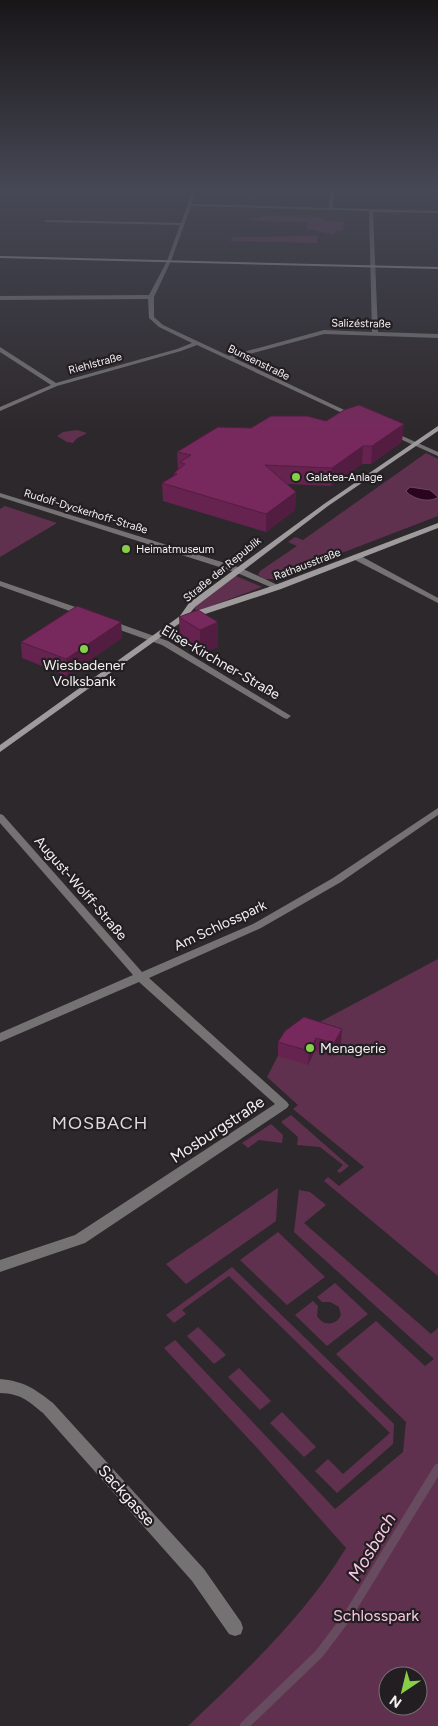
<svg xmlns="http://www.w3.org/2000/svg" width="438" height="1726" font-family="Figtree,sans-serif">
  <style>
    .green { fill: #60314f; fill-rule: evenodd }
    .water { fill: #2b041f; stroke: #674b5f }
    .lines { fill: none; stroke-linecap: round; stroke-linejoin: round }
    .stream { stroke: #674b5f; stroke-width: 9 }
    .street { fill: #747273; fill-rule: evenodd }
    .secondary { fill: #9f9b9d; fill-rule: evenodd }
    .wall { fill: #662350 }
    .shaded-wall { fill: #531d41 }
    .building { fill: #77295d; stroke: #531d41 }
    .poi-dot { fill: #88cf49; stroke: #231e21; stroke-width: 2 }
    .labels { text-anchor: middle; stroke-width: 4.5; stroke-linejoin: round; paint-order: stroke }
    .far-street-label { font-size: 11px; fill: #f4f1f3; stroke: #231e21 }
    .far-poi-label { font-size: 11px; fill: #f4f1f3; stroke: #231e21; text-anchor: start }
    .street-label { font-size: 14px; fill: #f4f1f3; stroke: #231e21 }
    .poi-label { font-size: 14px; fill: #f4f1f3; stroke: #231e21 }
    .near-street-label { font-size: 16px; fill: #f4f1f3; stroke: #231e21 }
    .near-park-label { font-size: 16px; fill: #f5c7e1; stroke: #231e21 }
    .near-neighbourhood-label { font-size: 18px; letter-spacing: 1px; fill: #e1dade; stroke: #231e21 }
    .near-water-label { font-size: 18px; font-style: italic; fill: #f9cbe6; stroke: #231e21 }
  </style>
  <rect width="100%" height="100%" fill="#2d282b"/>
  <g class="green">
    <path d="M263 216 324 218V221L344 222 343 230 336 231 334 234C323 234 317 229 307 229V222L258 221 247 218H259Z"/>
    <polygon points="318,236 317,243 230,241 233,237"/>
    <polygon points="77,430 87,433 76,439 73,443 67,442 57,436 63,432"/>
    <polygon points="426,453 438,459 438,516 274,579 265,579 258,575 260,571 297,546 288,542 295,537 303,540"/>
    <polygon points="5,506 57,523 0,557 0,509"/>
    <polygon points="236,576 262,587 198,611 193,608"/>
    <polygon points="438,959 438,1276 324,1181 328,1177 339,1186 364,1167 293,1109 298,1105 267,1077 284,1044 303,1031"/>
    <polygon points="291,1115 349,1166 340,1173 337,1171 343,1165 320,1147 297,1145 298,1137 281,1122"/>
    <polygon points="271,1124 283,1135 282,1143 259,1140 248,1148 242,1143"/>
    <polygon points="278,1188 276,1221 186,1284 166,1264"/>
    <path d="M299 1190 310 1192 326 1205 304 1223 431 1334 438 1328V1726H188C245 1672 305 1616 346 1548L258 1449 164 1348 175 1340 335 1509 403 1452 406 1422 336 1354 376 1321 425 1366 434 1359 294 1232ZM388 1676H418V1706H388Z"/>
    <polygon points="278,1232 325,1277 287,1305 240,1260"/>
    <polygon points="232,1267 394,1424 393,1444 337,1493 315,1471 328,1459 343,1474 390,1433 229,1276 182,1310 186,1314 174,1323 166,1315"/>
    <path d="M335 1283 368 1314 327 1346 295 1315 313 1301 318 1306 317 1316C322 1324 330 1326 338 1320L341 1315 339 1307 330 1302H322L317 1297Z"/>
    <polygon points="198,1327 226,1355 214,1364 187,1336"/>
    <polygon points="239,1368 271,1401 260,1410 228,1377"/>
    <polygon points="282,1412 316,1447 304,1457 270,1423"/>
  </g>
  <path class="water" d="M410 487 430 490 438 497C429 504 411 498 406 491Z"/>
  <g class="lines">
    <polyline class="stream" points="244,1726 319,1654 347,1617 438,1468"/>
    <g class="street">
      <path d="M193 190H197L192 204 329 208 330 190H334L333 208 438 211V213L373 212 378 332 438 334V338L324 334 234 358 355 415V417L353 418 197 345 181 351 57 386 0 411V407L51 385 0 352V347L56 383 177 349 192 343 159 327 149 318 148 299 0 300V296L149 295 167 261 180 225 46 222 44 221 46 220 181 223ZM191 206 369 211 372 332 324 330 229 356 163 325 154 317V297L171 261Z"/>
      <polygon points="391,431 438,452 438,456 389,434 388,433"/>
      <polygon points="0,493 241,568 282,587 278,589 275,589 235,572 0,497"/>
      <polygon points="353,555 359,555 438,598 438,603 353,559"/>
      <polygon points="0,581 87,611 88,613 84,615 81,615 0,586"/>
      <polygon points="106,621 112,621 168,641 291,716 287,719 284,718 162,645 106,625"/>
      <polygon points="438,808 438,815 341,882 261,928 149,978 287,1102 289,1105 287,1108 85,1243 0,1272 0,1260 75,1235 275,1104 139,982 0,1042 0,1033 133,975 0,823 0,814 3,815 142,972 253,924 333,878"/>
      <path d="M0 1379C24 1381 35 1389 53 1403L204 1569 241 1622 243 1628 241 1634 235 1636 229 1634 192 1581 43 1413C27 1400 21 1394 0 1393Z"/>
    </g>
    <g class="secondary">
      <polygon points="0,256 438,267 438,269 0,258"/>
      <polygon points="438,426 438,431 328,506 195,607 190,613 275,585 438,523 438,528 281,589 193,618 187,618 0,752 0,745 180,616 189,603 324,504"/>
    </g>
  </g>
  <g class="wall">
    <polygon points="402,442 371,464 362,464 331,486 287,484 296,492 295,510 266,532 163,501 162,483 174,476 174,473 178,469 177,452"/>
    <polygon points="179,617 218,622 218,647 200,654 180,641"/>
    <polygon points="121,622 122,638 67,676 22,658 21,642"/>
    <polygon points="342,1029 341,1042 333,1057 315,1051 308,1065 278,1056 278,1042"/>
  </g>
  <g class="shaded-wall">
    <polygon points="404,424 402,442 371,464 372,446"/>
    <polygon points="363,446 362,464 331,486 332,468"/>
    <polygon points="296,492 295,510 266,532 266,514"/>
    <polygon points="121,622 122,638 67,676 66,659"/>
    <polygon points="218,622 218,647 200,654 200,630"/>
    <polygon points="342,1029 341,1042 333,1057 334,1043"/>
    <polygon points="316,1038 315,1051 308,1065 309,1051"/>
  </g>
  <g class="building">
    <polygon points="359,405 404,424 372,446 363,446 332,468 265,465 296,492 266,514 162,483 177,474 174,473 185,464 180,462 191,455 177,452 218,427 251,428 271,416 307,416 326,421 344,410"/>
    <polygon points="77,606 121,622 66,659 21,642"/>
    <polygon points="198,610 218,622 200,630 179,617"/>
    <polygon points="304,1017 342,1029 334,1043 316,1038 309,1051 278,1042 285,1031"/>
  </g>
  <linearGradient id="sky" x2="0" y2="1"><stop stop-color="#191618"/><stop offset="0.44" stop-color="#464855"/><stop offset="1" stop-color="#464855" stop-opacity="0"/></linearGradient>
  <rect width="438" height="432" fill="url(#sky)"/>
  <g class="poi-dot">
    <circle cx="296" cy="477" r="5"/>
    <circle cx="126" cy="549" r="5"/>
    <circle cx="84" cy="649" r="5"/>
    <circle cx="310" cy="1048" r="5"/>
  </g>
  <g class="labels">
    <g class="far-street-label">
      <text transform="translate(361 323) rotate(1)" y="4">Salizéstraße</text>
      <text transform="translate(259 362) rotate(26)" y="4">Bunsenstraße</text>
      <text transform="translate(95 363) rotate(-15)" y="4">Riehlstraße</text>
      <text transform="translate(86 511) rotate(17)" y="4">Rudolf-Dyckerhoff-Straße</text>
      <text transform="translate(307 564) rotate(-21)" y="4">Rathausstraße</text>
      <text transform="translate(222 569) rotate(-39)" y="4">Straße der Republik</text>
    </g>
    <g class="far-poi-label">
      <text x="306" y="481">Galatea-Anlage</text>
      <text x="136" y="553">Heimatmuseum</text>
    </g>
    <g class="street-label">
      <text transform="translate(221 662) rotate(30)" y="5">Elise-Kirchner-Straße</text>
      <text transform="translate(81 888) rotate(49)" y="5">August-Wolff-Straße</text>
      <text transform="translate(220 925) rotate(-25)" y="5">Am Schlosspark</text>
    </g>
    <g class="poi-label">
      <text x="84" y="670">Wiesbadener<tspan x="84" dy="16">Volksbank</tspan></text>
      <text x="320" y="1053" text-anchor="start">Menagerie</text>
    </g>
    <g class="near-street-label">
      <text transform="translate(217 1129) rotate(-33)" y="6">Mosburgstraße</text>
      <text transform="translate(127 1495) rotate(48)" y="6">Sackgasse</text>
    </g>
    <g class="near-park-label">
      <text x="376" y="1621">Schlosspark</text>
    </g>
    <g class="near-neighbourhood-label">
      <text x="100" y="1129">MOSBACH</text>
    </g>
    <g class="near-water-label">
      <text transform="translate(372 1547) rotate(-59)" y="6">Mosbach</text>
    </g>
  </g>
  <g transform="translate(403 1691) rotate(215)"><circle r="24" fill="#231e21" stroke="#777275"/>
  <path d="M0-4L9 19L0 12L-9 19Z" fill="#88cf49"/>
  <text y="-8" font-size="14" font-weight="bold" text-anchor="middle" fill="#f4f1f3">N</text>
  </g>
</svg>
